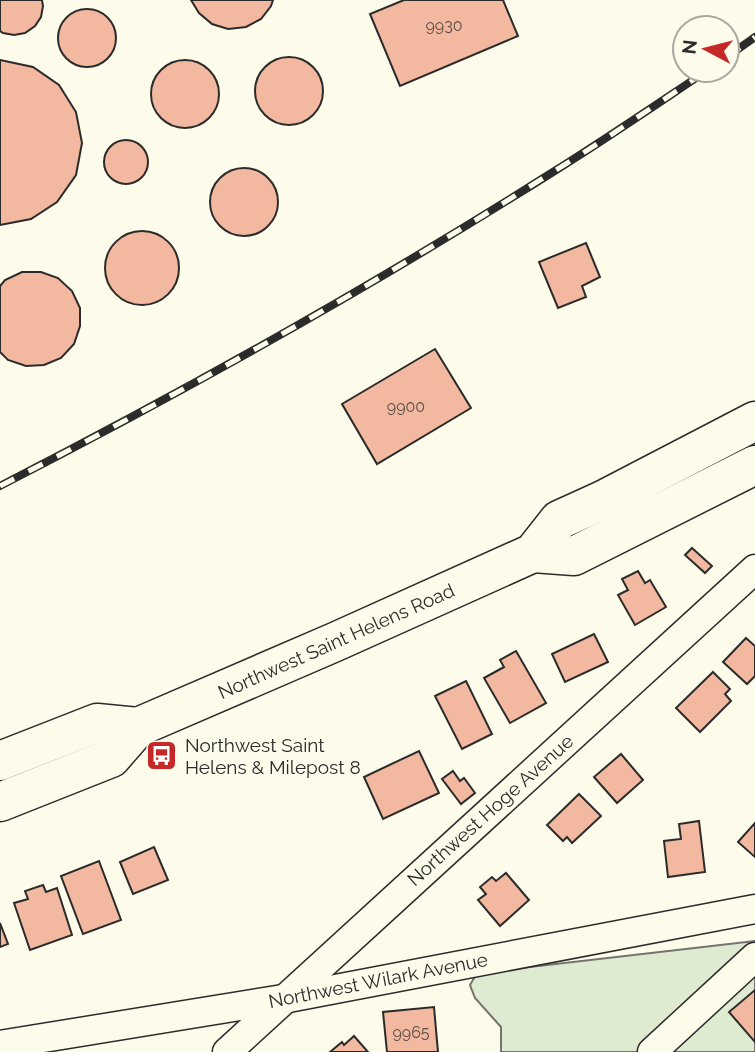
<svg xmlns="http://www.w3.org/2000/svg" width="755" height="1052" font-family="Raleway,sans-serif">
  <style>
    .green { fill: #deebd1; stroke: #74746e; stroke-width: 2 }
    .building { fill: #f2b8a0; stroke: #2b2b2b; stroke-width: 2 }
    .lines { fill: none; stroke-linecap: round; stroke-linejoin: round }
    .minor-casing { stroke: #2b2b2b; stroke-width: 31 }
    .highway-casing { stroke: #2b2b2b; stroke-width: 41 }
    .minor { stroke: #fdfbea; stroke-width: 28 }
    .highway { stroke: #fdfbea; stroke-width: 38 }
    .rail-casing { stroke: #2b2b2b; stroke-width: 8 }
    .rail { stroke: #fdfbea; stroke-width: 5; stroke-dasharray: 16; stroke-linecap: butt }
    .labels { text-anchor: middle; stroke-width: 5; stroke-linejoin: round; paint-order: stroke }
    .number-label { font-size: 16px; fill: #5d4e48 }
    .street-label { font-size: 19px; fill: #2b2b2b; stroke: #fdfbea }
    .poi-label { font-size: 19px; fill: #2b2b2b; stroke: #fdfbea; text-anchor: start }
  </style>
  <rect width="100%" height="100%" fill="#fdfbea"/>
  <polygon class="green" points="755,941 755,1052 501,1052 501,1027 475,998 470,985 477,973"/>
  <g class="building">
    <polygon points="0,0 42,0 43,6 41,17 35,26 25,33 14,35 3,33 0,31"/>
    <polygon points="191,0 273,0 271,6 261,19 246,27 228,29 212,24 199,13"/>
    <polygon points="404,0 503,0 518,36 400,86 370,14"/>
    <circle cx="87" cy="38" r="29"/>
    <circle cx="289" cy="91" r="34"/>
    <polygon points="0,60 33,67 59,85 76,112 82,143 76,175 57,202 31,219 0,225"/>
    <circle cx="185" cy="94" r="34"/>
    <circle cx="126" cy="162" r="22"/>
    <circle cx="244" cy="202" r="34"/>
    <circle cx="142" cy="268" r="37"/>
    <polygon points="586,243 600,277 582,286 586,297 558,308 539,262"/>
    <polygon points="22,272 41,272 58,278 72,291 80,308 80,326 74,344 61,358 44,365 26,366 8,360 0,352 0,286 5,280"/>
    <polygon points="435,349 471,408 377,464 342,404"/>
    <polygon points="692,548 712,566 705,573 685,555"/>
    <polygon points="638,571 645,583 650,580 666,607 635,625 618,595 628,590 622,579"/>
    <polygon points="594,634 608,662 565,682 552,654"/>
    <polygon points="746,638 755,646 755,676 747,684 723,662"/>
    <polygon points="516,651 546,703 510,723 484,678 504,667 500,660"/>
    <polygon points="713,672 730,689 725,694 731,701 700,732 676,708"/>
    <polygon points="466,681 492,734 462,749 435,696"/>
    <polygon points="419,751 439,793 383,819 364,777"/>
    <polygon points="621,754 643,780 617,803 594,777"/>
    <polygon points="453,771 460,781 464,778 475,793 461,804 442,779"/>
    <polygon points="579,794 601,816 572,843 567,837 563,841 547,825"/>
    <polygon points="699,821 705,872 668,877 664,841 681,839 679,824"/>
    <polygon points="755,823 755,857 738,842"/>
    <polygon points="154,847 168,880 133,894 120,862"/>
    <polygon points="99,861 121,920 83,934 61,876"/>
    <polygon points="506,873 529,900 500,926 478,900 486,894 480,887 492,877 496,881"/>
    <polygon points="43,885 46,892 57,888 72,935 30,950 14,903 28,899 25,891"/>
    <polygon points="0,923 8,944 0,947"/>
    <polygon points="755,990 755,1042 729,1012"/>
    <polygon points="434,1007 438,1052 387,1052 383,1012"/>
    <polygon points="354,1036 368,1052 330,1052 342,1042 344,1045"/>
  </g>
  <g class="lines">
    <defs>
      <g id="minor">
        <polyline points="0,1045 283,999 755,909"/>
        <polyline points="227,1052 755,569"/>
        <polyline points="652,1052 755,957"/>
      </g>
      <g id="highway">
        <polyline points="533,553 574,556 755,465"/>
        <polyline points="0,761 97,723 138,727"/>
        <polyline points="0,802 111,758 138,727 335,642 533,553 559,520 603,500 755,421"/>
      </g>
    </defs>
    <use href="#minor" class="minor-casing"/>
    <use href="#highway" class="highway-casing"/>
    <use href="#minor" class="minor"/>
    <use href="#highway" class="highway"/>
    <defs>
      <g id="rail">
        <polyline points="727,57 755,37"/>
        <path d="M0 486C189 389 374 285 553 172 606 139 657 104 708 70"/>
      </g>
    </defs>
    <use href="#rail" class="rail-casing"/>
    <use href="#rail" class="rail"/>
  </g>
  <defs>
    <symbol id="bus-square" viewBox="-11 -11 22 22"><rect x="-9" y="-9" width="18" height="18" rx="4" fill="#c62828" stroke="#fdfbea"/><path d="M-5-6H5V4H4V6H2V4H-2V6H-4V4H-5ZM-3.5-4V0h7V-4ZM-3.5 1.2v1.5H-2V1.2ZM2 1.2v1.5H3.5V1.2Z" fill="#fff"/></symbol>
  </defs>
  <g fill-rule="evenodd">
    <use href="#bus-square" x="144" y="738" width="35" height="35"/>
  </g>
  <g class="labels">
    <g class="number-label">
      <text x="444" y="31">9930</text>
      <text x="406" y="412">9900</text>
      <text x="411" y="1038">9965</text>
    </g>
    <g class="street-label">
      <text transform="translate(336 641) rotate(-24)" y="7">Northwest Saint Helens Road</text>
      <text transform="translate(490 810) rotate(-42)" y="7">Northwest Hoge Avenue</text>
      <text transform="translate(378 980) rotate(-11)" y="7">Northwest Wilark Avenue</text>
    </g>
    <g class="poi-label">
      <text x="185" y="752">Northwest Saint<tspan x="185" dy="22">Helens &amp; Milepost 8</tspan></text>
    </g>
  </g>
  <g transform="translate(706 49) rotate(277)"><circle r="33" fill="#fdfbea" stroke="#a9a89e" stroke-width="2"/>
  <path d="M0-5L12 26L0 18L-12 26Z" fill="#c62828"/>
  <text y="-10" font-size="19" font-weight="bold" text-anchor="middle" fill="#2b2b2b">N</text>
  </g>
</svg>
